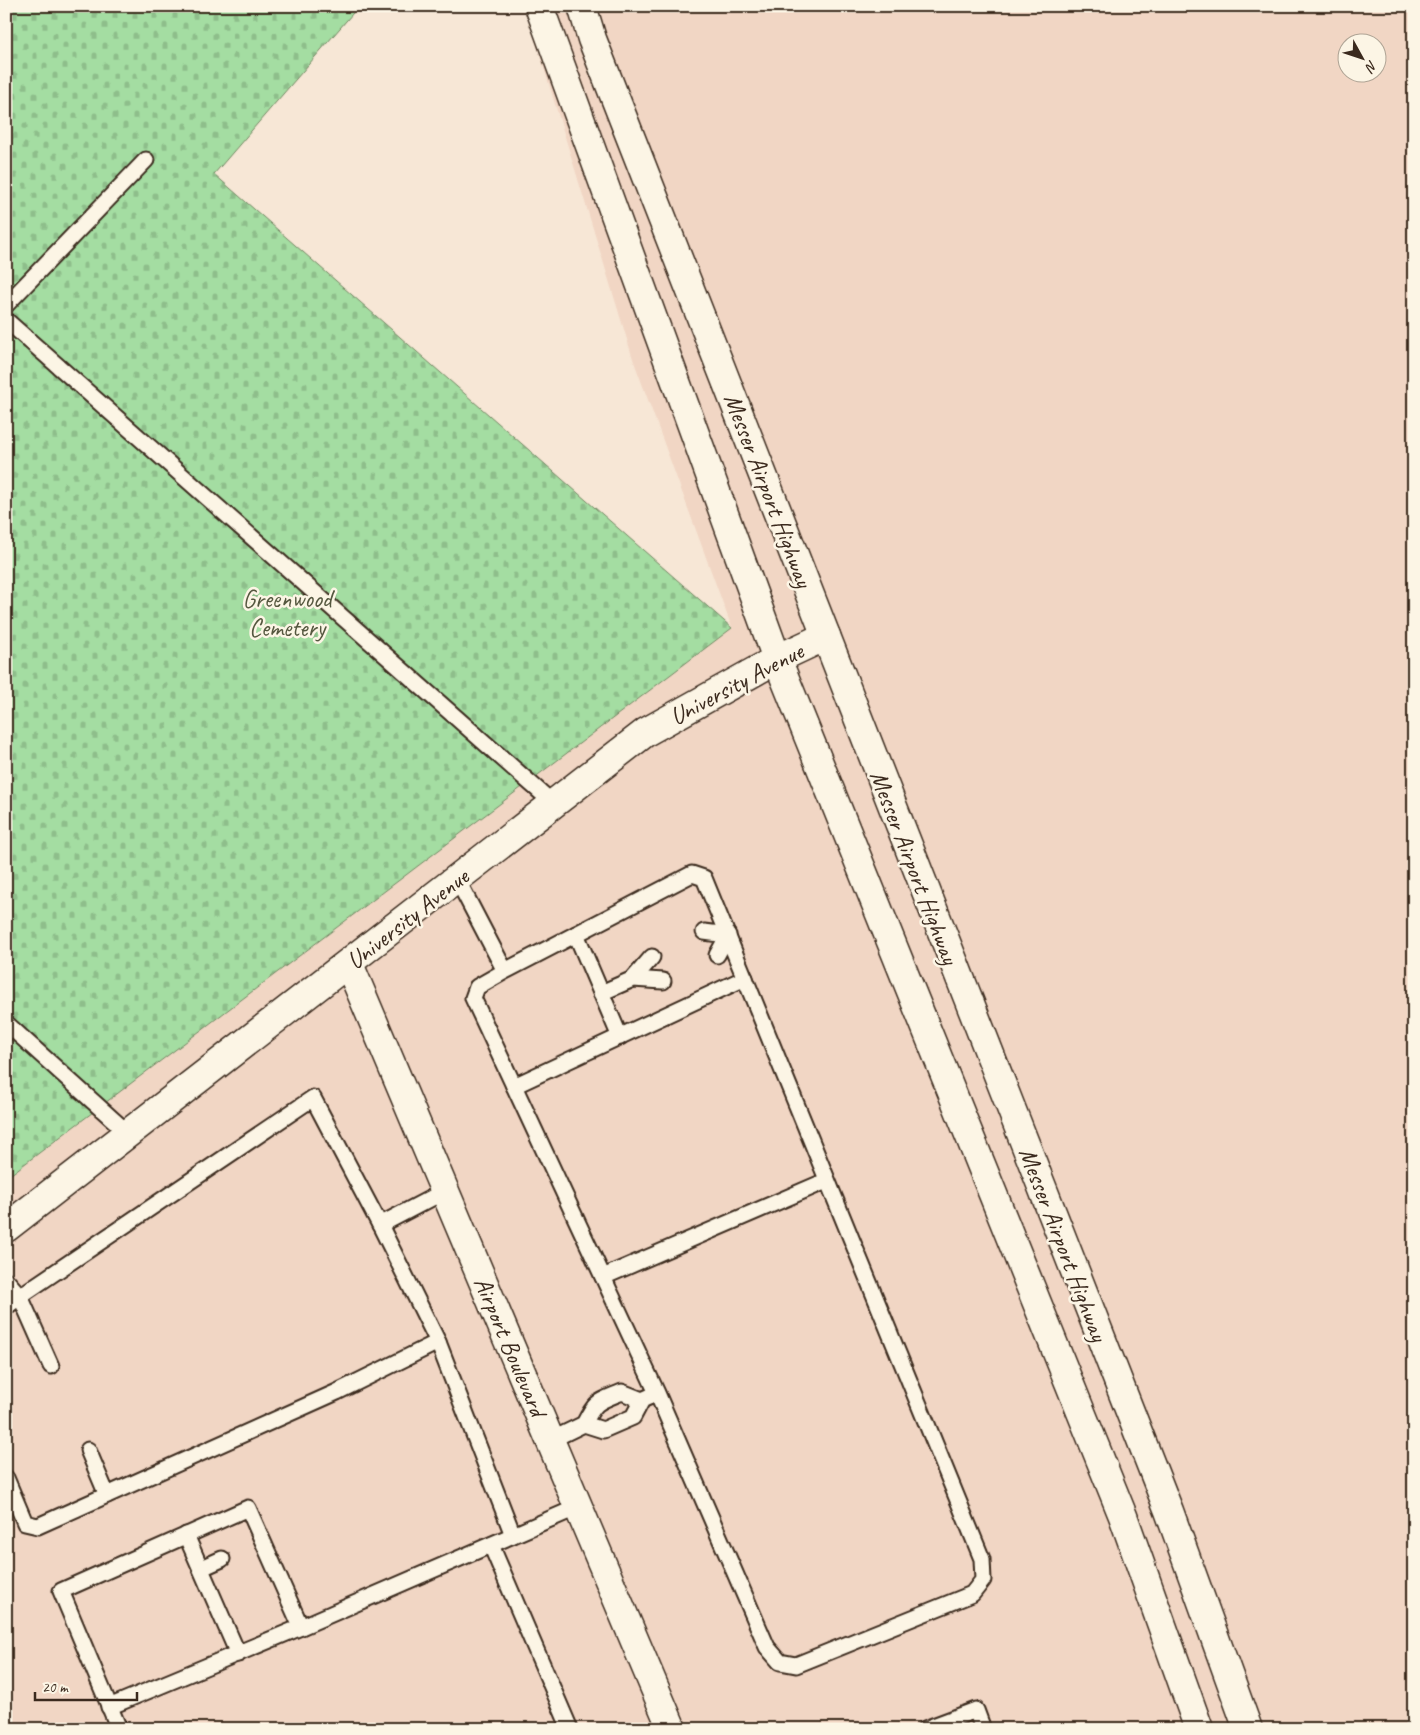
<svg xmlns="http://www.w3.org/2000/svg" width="1420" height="1735" font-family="Caveat,sans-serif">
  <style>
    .built { fill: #f1d6c4; fill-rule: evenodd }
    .cemetery { fill: url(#cemetery-stones); stroke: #708460 }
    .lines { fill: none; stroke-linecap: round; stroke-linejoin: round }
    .lane-casing { stroke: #3b2a1e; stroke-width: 19 }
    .street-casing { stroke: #3b2a1e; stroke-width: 31 }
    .secondary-casing { stroke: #3b2a1e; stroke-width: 31 }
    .lane { stroke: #fcf5e5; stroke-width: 15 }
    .street { stroke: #fcf5e5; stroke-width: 28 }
    .secondary { stroke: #fcf5e5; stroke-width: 28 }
    .labels { text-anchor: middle; stroke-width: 5; stroke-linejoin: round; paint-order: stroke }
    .street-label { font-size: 25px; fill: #3b2a1e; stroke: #fcf5e5 }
    .park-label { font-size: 25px; fill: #55573f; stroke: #fcf5e5 }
  </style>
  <defs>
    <pattern id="cemetery-stones" width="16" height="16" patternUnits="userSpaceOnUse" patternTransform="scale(1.25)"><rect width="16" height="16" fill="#a4dda2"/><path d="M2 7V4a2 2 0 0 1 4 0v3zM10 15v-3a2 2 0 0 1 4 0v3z" fill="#8ebe8b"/></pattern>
  </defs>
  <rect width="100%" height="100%" fill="#f7e7d6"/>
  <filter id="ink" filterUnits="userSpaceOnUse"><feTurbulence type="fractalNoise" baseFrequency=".02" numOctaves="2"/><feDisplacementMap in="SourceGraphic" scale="10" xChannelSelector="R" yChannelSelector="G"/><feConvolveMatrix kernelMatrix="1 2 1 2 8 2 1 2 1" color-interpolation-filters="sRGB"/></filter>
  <g filter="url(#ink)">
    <path class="built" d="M525 6H1414V1729H6V1178L732 628 633 359ZM1348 42H1378V72H1348Z"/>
    <polygon class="cemetery" points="6,6 359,6 214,174 732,628 6,1178"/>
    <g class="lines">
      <defs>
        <g id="lane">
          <polyline points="6,305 146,160"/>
          <polyline points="6,320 554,804"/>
          <polyline points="457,879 505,971 692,874 704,878 982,1559 983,1580 972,1594 796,1665 780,1662 767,1647 657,1393 473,998 477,987 505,971"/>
          <polyline points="704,932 728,935 717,955"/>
          <polyline points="576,934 620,1037"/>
          <polyline points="633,979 663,981"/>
          <polyline points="601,993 633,979 652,957"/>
          <polyline points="6,1023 129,1134"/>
          <polyline points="514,1086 745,978"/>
          <polyline points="380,1225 445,1191"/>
          <polyline points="603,1277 826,1181"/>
          <polyline points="6,1280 20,1296 313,1098 380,1225 438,1342 337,1392 38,1526 25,1523 6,1478"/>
          <polyline points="6,1307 20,1296 51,1366"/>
          <polyline points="438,1342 513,1535"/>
          <polyline points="584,1424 603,1430 633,1417 642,1400 651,1396"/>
          <path d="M551 1440 584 1424C596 1400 598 1402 622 1392L642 1400"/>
          <polyline points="88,1450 107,1495"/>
          <polyline points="186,1535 238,1654"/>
          <polyline points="491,1545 570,1729"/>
          <polyline points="202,1568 222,1559"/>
          <polyline points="109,1707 301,1627"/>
          <polyline points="119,1729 61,1591 248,1508 301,1627 578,1507"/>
          <polyline points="925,1729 976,1710 983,1729"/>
        </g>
        <g id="street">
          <polyline points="349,964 672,1729"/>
          <polyline points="6,1228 646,732 777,659 826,636"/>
        </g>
        <g id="secondary">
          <polyline points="539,6 777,659 1123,1516 1199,1729"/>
          <polyline points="582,6 592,39 1169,1511 1248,1729"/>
        </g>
      </defs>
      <use href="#lane" class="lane-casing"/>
      <use href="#street" class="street-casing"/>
      <use href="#secondary" class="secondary-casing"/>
      <use href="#lane" class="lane"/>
      <use href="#street" class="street"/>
      <use href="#secondary" class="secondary"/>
    </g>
  </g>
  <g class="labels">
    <g class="street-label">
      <text transform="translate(769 490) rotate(69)" y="9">Messer Airport Highway</text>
      <text transform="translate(736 683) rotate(-28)" y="9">University Avenue</text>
      <text transform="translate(915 867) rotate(69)" y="9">Messer Airport Highway</text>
      <text transform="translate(407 918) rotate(-38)" y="9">University Avenue</text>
      <text transform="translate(1064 1244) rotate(69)" y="9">Messer Airport Highway</text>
      <text transform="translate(511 1346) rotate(67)" y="9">Airport Boulevard</text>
    </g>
    <g class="park-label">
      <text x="287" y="607">Greenwood<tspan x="287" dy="29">Cemetery</tspan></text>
    </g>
  </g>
  <rect width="1420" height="1735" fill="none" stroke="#fcf5e5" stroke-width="25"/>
  <rect x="12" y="12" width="1395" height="1710" fill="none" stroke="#3b2a1e" stroke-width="2" filter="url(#ink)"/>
  <g transform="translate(1362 58) rotate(130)"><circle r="24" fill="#fcf5e5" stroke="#afa495"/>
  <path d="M0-4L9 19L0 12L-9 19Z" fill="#3b2a1e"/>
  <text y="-8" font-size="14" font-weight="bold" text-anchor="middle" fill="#3b2a1e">N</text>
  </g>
  <path d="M35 1692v8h102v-8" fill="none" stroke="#3b2a1e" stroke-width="2.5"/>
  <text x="42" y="1692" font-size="15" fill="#3b2a1e" stroke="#fcf5e5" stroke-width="4" paint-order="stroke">20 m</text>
</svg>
